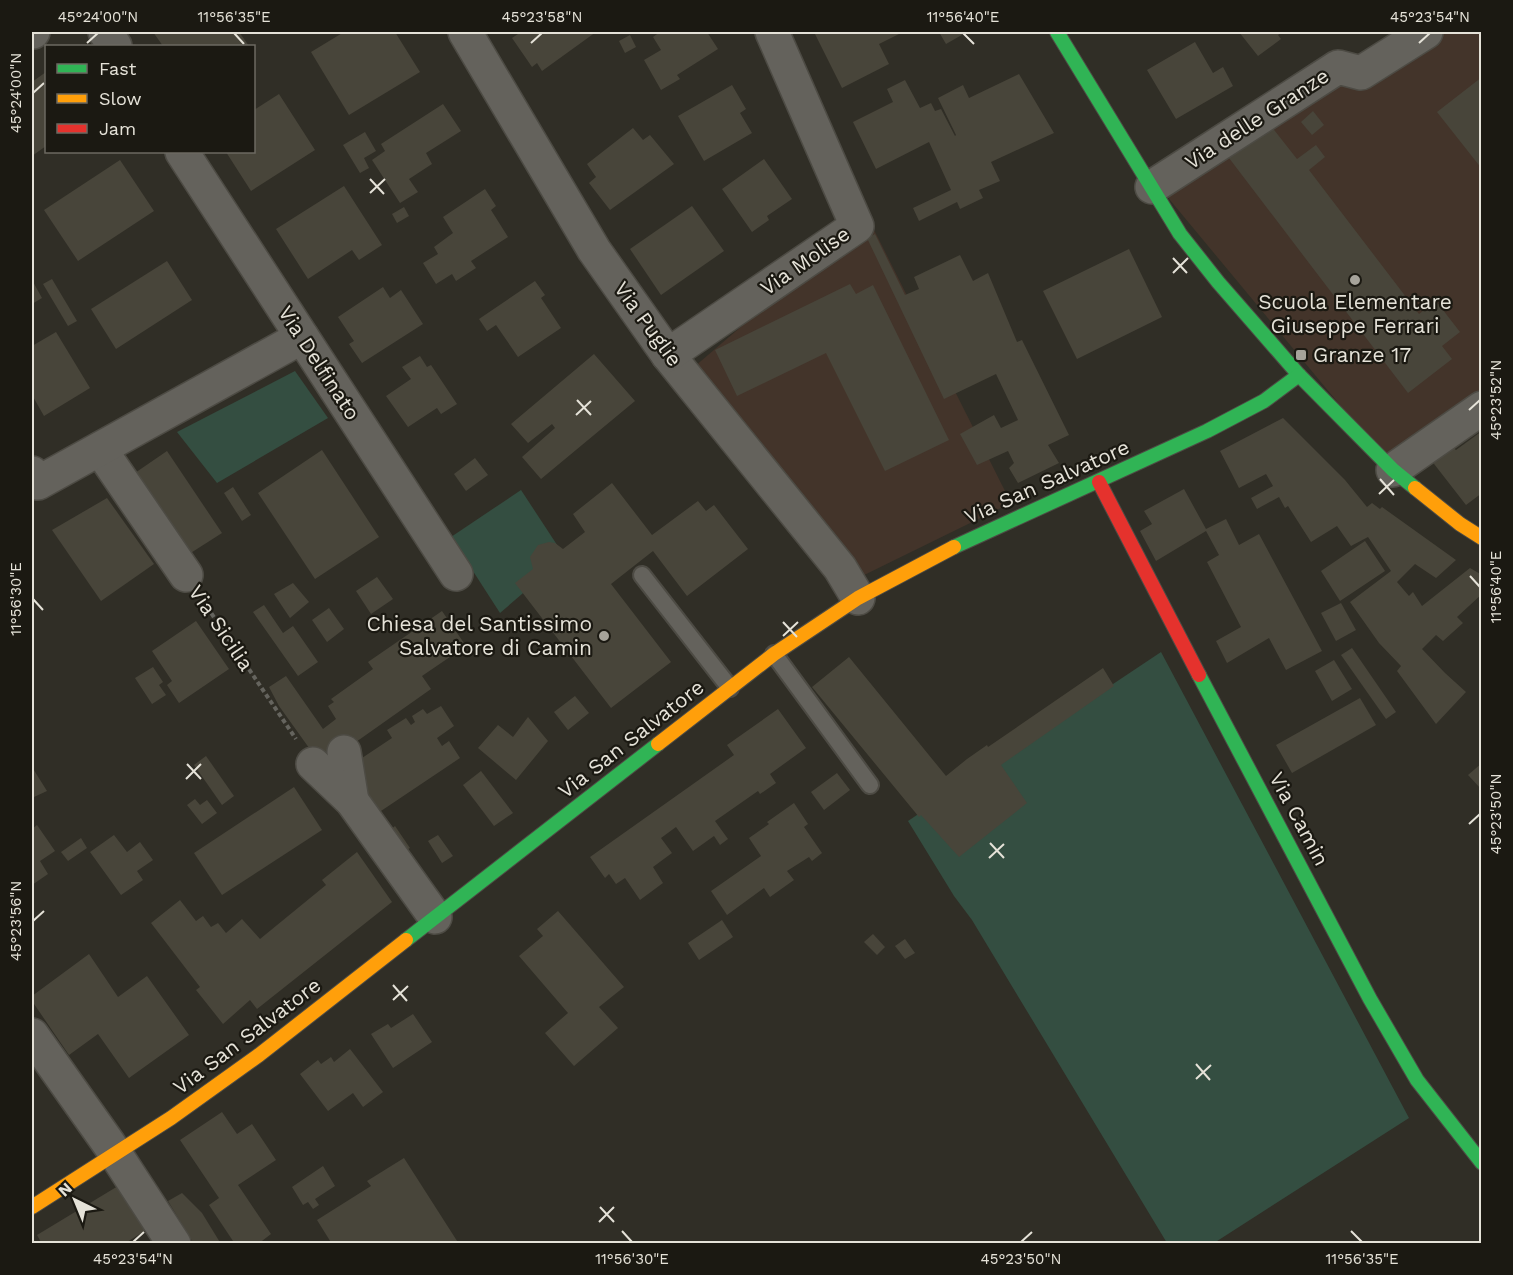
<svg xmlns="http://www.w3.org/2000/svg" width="1513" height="1275" font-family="'Work Sans',sans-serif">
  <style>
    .education { fill: #43342a }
    .green { fill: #344e41 }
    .building { fill: #48453a }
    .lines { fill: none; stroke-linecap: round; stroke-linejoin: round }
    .lane-casing { stroke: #4d4b44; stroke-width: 20 }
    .street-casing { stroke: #4d4b44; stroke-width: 36 }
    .fast-casing { stroke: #4d4b44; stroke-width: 16 }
    .slow-casing { stroke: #4d4b44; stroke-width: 16 }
    .jam-casing { stroke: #4d4b44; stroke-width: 16 }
    .path { stroke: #65645e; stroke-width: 4; stroke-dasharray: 4.5 3; stroke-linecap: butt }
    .lane { stroke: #64625c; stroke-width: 16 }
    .street { stroke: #64625c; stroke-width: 33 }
    .fast { stroke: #30b455; stroke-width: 14 }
    .slow { stroke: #ff9f0a; stroke-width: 14 }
    .jam { stroke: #e5322d; stroke-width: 14 }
    .ticks { fill: none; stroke: #e5e2d8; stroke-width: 2 }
    .poi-dot { fill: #a6a39a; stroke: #1b1912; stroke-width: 2 }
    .labels { text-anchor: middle; stroke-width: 4.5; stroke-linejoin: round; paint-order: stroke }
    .street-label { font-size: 21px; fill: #e5e2d8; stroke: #1b1912 }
    .poi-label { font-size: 21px; fill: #e5e2d8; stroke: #1b1912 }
    .neatline { fill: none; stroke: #e5e2d8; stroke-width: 2 }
    .ticks-label { font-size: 15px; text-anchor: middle; fill: #e5e2d8 }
  </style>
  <rect width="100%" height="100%" fill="#302e26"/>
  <g class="education">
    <polygon points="1439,32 1481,32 1481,406 1393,469 1160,188 1337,70"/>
    <polygon points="868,218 1011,503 854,580 694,367"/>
  </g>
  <g class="green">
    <polygon points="295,371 328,418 217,483 177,432"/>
    <polygon points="521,490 565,557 500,613 451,537"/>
    <polygon points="1161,652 1409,1118 1214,1243 1167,1243 972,920 954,896 908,821"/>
  </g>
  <g class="building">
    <polygon points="153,32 239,32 249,46 163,46"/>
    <polygon points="344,32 395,32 420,72 349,115 311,52"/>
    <polygon points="521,32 596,32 542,71 537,63 532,67 512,38"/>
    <polygon points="660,32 707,32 718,49 677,75 680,79 661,90 644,60 661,50 653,37"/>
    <polygon points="814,32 901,32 901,33 879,44 889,64 842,88"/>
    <polygon points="939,32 967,32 946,44"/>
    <polygon points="1239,32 1283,32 1278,35 1281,39 1258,56"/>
    <polygon points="630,35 636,47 625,53 619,41"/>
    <polygon points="1195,42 1213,73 1223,67 1233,86 1176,119 1147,70"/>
    <polygon points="46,72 46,146 32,156 32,82"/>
    <polygon points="1019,74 1054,133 991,162 1000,181 979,190 983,198 960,209 957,202 919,221 913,208 951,190 929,142 876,169 853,122 893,102 887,89 905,80 920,108 931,103 935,111 941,109 955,136 956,135 938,98 963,85 969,98"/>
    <polygon points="1482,77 1482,169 1437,112"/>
    <polygon points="732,85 746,109 740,113 752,133 704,161 678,116"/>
    <polygon points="279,94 315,150 251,191 226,152 254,152 254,110"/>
    <polygon points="443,104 461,131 426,153 432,164 409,179 418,192 400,203 372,160 385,151 381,144"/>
    <polygon points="1313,111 1324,125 1312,135 1301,122"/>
    <polygon points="1271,126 1297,159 1316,145 1325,157 1309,170 1419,314 1436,301 1460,332 1442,346 1452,359 1408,393 1229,158"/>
    <polygon points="633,128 643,140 650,135 674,164 610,210 589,183 596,177 587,164"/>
    <polygon points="365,132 376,151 364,158 369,168 360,173 343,145"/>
    <polygon points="764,159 792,199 767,216 769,220 752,232 722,189"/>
    <polygon points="120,160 154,211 78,261 44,210"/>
    <polygon points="344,186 382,245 359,260 352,250 308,279 276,229"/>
    <polygon points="485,189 496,206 491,210 508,237 471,261 476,268 456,281 452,274 436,284 423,263 438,254 434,247 453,233 443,217"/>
    <polygon points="692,206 724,251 661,295 630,249"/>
    <polygon points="404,207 409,216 397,223 392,214"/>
    <polygon points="875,234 905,295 919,289 914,277 960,255 973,281 988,273 1017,342 1022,340 1069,435 1048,445 1059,463 1018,483 1009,468 1014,463 1008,451 977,465 960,434 994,415 1001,428 1018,420 996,374 944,399 867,238"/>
    <polygon points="1129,249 1162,317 1077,359 1043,291"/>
    <polygon points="167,261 192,300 116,349 91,309"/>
    <polygon points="52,279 77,321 68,326 43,284"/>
    <polygon points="32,280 42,298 32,304"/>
    <polygon points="535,281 545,295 541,298 561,328 518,357 496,325 487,331 479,319"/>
    <polygon points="850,284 856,294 873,285 949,440 885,471 826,353 737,396 715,350"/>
    <polygon points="383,287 390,298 401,290 423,324 362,363 349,344 354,341 338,317"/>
    <polygon points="56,332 90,388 44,416 32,395 32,346"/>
    <polygon points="594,354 635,401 541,479 522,457 555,428 552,424 528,443 511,424"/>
    <polygon points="420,356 427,367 431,365 457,404 441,414 437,408 408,427 386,396 411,379 402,367"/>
    <polygon points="1283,418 1345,480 1367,507 1372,503 1380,509 1382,507 1456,560 1436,578 1415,564 1397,582 1409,596 1413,592 1422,606 1470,568 1482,575 1482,594 1457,617 1463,623 1443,641 1436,635 1422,649 1445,673 1466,692 1436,724 1397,671 1401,666 1379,643 1350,602 1391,571 1368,537 1351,546 1337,526 1311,542 1288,506 1285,508 1279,497 1257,509 1251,498 1273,486 1266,474 1239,488 1233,476 1220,451"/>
    <polygon points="1482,431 1482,493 1466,505 1431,460 1450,445 1456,450"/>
    <polygon points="322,450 379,537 315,579 258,493"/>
    <polygon points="167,451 222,533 186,556 132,475"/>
    <polygon points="475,458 488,475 466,491 454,474"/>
    <polygon points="612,483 652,535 698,501 706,511 714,505 748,549 687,596 653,551 611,584 671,662 611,708 515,583 533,569 530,557 538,545 549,542 555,543 563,549 585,532 573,514"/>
    <polygon points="233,487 251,515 242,521 224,493"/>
    <polygon points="1184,489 1206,529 1226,519 1239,545 1259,534 1322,651 1286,670 1269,638 1227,663 1216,641 1241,627 1207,562 1219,555 1206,531 1156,561 1140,531 1152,524 1144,511"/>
    <polygon points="107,498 154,564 101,601 52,530"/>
    <polygon points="1365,541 1385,571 1340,601 1321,571"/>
    <polygon points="377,577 393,599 371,614 356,591"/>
    <polygon points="293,583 309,602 290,618 274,594"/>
    <polygon points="1341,603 1356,630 1336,641 1321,613"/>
    <polygon points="264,605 283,633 293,626 318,662 298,676 253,612"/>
    <polygon points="329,608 344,629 327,642 312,620"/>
    <polygon points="442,611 466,646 422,676 431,689 322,766 279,706 269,687 286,676 323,729 336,719 328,706 334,702 331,699 373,669 368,662"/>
    <polygon points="196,621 229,669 179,703 167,685 172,681 152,651"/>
    <polygon points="1352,648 1396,712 1386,719 1341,655"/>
    <polygon points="849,657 946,776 967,759 987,745 988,747 1103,668 1114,686 1001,765 1027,803 959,857 921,815 919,817 812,687"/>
    <polygon points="1334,660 1352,689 1332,701 1315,671"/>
    <polygon points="153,667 163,682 159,685 166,695 152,704 135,678"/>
    <polygon points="575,696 589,713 568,730 554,712"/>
    <polygon points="1360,698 1376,725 1292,773 1276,745"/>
    <polygon points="441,706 454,726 437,738 442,746 449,741 460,758 378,813 347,768 392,738 387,730 406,718 411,725 415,722 412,716 423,709 427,714"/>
    <polygon points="778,709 806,748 770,774 776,783 760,794 758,791 715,821 728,839 720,845 714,836 693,851 676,827 661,838 672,853 653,867 663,883 640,900 625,878 616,884 609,874 605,878 590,857 734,755 727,745"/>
    <polygon points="528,717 548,741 516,780 478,748 498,725 513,737"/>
    <polygon points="206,756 234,796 222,805 194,765"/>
    <polygon points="1482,763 1482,790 1468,775"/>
    <polygon points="32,767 47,791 34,797 32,793"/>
    <polygon points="481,771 513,813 494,826 463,785"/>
    <polygon points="837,773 850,790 824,810 811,792"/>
    <polygon points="294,787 322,830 222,895 194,853"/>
    <polygon points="195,799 200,805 207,800 217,813 202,824 187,805"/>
    <polygon points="794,803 808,824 804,827 822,853 812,861 809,857 787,871 794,880 770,897 764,888 727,915 711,891 761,856 749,838 769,824 767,822"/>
    <polygon points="37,825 55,851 40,861 48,874 32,885 32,829"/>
    <polygon points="395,826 410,848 397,856 384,835"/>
    <polygon points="114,835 127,852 140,842 153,860 137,871 143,880 121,895 90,852"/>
    <polygon points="438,835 453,856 442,863 428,841"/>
    <polygon points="81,838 87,848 68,861 61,852"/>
    <polygon points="357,852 392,902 257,1009 250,1000 223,1024 196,990 200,987 151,923 180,900 196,921 203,916 211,927 218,923 226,933 242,919 260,939 326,885 322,880"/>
    <polygon points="558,911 624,987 599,1007 618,1028 574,1066 545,1033 568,1013 519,956 543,936 537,929"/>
    <polygon points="722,920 733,937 699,960 688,943"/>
    <polygon points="873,934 885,947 877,955 864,942"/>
    <polygon points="905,939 915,953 905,959 895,946"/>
    <polygon points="89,954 118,997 147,976 189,1035 129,1078 98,1034 69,1055 32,1001 32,996"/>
    <polygon points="413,1014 432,1042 393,1068 371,1034 388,1024 391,1028"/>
    <polygon points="350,1049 383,1092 363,1107 353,1093 328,1111 300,1074 318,1060 321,1064 331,1057 334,1062"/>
    <polygon points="222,1112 237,1134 252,1124 276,1160 238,1185 271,1234 258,1244 235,1244 209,1205 219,1198 180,1140"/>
    <polygon points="404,1158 459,1244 332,1244 317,1220 371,1186 367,1181"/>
    <polygon points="323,1166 335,1186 315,1199 319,1205 313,1209 308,1202 303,1205 292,1187"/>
    <polygon points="128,1180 149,1228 124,1244 42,1244 37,1235"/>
    <polygon points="182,1193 202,1213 221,1244 194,1244 168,1201"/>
  </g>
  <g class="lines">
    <defs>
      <g id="lane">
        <polyline points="642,575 730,688"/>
        <polyline points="774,654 870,785"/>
      </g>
      <g id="street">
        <polyline points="32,32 33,32"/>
        <polyline points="105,32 115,46"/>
        <polyline points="465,32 594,250 668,355 840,568 858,598"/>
        <polyline points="182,152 456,574"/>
        <polyline points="1152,187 1338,67 1361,73 1426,32"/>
        <polyline points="668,355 857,226 772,32"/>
        <polyline points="100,449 186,575"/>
        <polyline points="1393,470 1482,408"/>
        <polyline points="32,473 38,483 302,337"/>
        <polyline points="344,752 352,801"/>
        <polyline points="313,764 352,801 435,917"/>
        <polyline points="32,1035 109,1144 174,1244"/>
      </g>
      <g id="fast">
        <polyline points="1057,32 1180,234 1218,282 1299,375 1393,470 1415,488"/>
        <polyline points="954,547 1207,431 1264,401 1299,375"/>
        <polyline points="1199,675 1370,999 1417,1080 1482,1163"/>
        <polyline points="406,940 658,744"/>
      </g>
      <g id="slow">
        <polyline points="1415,488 1460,524 1482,538"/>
        <polyline points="658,744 774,654 858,598 954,547"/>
        <polyline points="32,1207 171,1118 259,1055 406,940"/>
      </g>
      <polyline id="jam" points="1099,482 1199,675"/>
    </defs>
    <use href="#lane" class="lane-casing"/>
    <use href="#street" class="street-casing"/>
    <use href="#fast" class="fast-casing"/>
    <use href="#slow" class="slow-casing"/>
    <use href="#jam" class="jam-casing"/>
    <polyline class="path" points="203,601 296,739"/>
    <use href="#lane" class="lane"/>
    <use href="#street" class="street"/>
    <use href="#fast" class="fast"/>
    <use href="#slow" class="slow"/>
    <use href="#jam" class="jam"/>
  </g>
  <path class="ticks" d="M234 33 244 44M963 33 974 44M87 43 98 33M531 43 542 33M1419 43 1430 33M33 93 44 83M370 179 384 194M370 193 385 179M1173 258 1187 273M1173 273 1188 258M577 400 591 415M1469 410 1480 400M576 415 591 401M1380 479 1394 495M1379 494 1394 480M1470 576 1480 587M33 599 43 610M783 622 797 637M783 636 798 622M187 764 201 779M186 779 201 764M1469 824 1480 814M990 843 1004 858M989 858 1004 844M33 921 44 911M393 985 407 1001M393 1000 408 986M1196 1064 1210 1080M1196 1079 1211 1065M600 1207 614 1222M599 1222 614 1207M622 1231 632 1242M1351 1231 1362 1242M133 1242 144 1232M1021 1242 1032 1232"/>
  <g class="poi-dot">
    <circle cx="1355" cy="280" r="6"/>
    <rect x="1295" y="349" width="12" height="12" rx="3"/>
    <circle cx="604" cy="636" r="6"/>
  </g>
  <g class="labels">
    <g class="street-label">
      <text transform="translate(1257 119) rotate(-33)" y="7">Via delle Granze</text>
      <text transform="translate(805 261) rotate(-35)" y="7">Via Molise</text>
      <text transform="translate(648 324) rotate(54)" y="7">Via Puglie</text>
      <text transform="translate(319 363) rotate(57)" y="7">Via Delfinato</text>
      <text transform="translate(1047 482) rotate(-24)" y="7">Via San Salvatore</text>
      <text transform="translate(221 628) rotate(56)" y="7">Via Sicilia</text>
      <text transform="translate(631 739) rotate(-38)" y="7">Via San Salvatore</text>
      <text transform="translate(1299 819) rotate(62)" y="7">Via Camin</text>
      <text transform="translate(247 1036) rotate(-37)" y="7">Via San Salvatore</text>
    </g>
    <g class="poi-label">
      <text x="1355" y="309">Scuola Elementare<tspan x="1355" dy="24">Giuseppe Ferrari</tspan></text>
      <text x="1313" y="362" text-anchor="start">Granze 17</text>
      <text x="592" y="631" text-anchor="end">Chiesa del Santissimo<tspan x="592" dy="24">Salvatore di Camin</tspan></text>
    </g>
  </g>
  <rect width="1513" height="1275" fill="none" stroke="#1b1912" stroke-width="66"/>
  <rect x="45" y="45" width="210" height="108" fill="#1b1912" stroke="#6c6961" stroke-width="1.5"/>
  <rect x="57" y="64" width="30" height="9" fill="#30b455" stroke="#6c6961" stroke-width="1.5"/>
  <text x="99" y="75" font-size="18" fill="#e5e2d8">Fast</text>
  <rect x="57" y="94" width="30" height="9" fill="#ff9f0a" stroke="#6c6961" stroke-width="1.5"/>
  <text x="99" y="105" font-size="18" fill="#e5e2d8">Slow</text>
  <rect x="57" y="124" width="30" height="9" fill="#e5322d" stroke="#6c6961" stroke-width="1.5"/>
  <text x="99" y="135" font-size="18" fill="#e5e2d8">Jam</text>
  <g transform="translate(75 1200) rotate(317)" stroke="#1b1912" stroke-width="4.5" paint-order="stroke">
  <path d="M0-4.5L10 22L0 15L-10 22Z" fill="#e5e2d8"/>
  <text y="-9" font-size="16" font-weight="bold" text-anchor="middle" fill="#e5e2d8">N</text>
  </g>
  <rect x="33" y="33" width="1447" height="1209" class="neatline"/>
  <g class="ticks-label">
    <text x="98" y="22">45°24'00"N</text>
    <text x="234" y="22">11°56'35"E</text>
    <text x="542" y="22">45°23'58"N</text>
    <text x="963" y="22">11°56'40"E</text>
    <text x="1430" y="22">45°23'54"N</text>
    <text transform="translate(16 93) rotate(-90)" y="5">45°24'00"N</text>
    <text transform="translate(1496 400) rotate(-90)" y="5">45°23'52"N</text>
    <text transform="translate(1496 587) rotate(-90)" y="5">11°56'40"E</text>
    <text transform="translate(16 599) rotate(-90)" y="5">11°56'30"E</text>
    <text transform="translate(1496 814) rotate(-90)" y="5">45°23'50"N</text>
    <text transform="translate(16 921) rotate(-90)" y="5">45°23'56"N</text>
    <text x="133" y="1264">45°23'54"N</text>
    <text x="632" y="1264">11°56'30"E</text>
    <text x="1021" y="1264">45°23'50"N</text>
    <text x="1362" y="1264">11°56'35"E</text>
  </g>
</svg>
